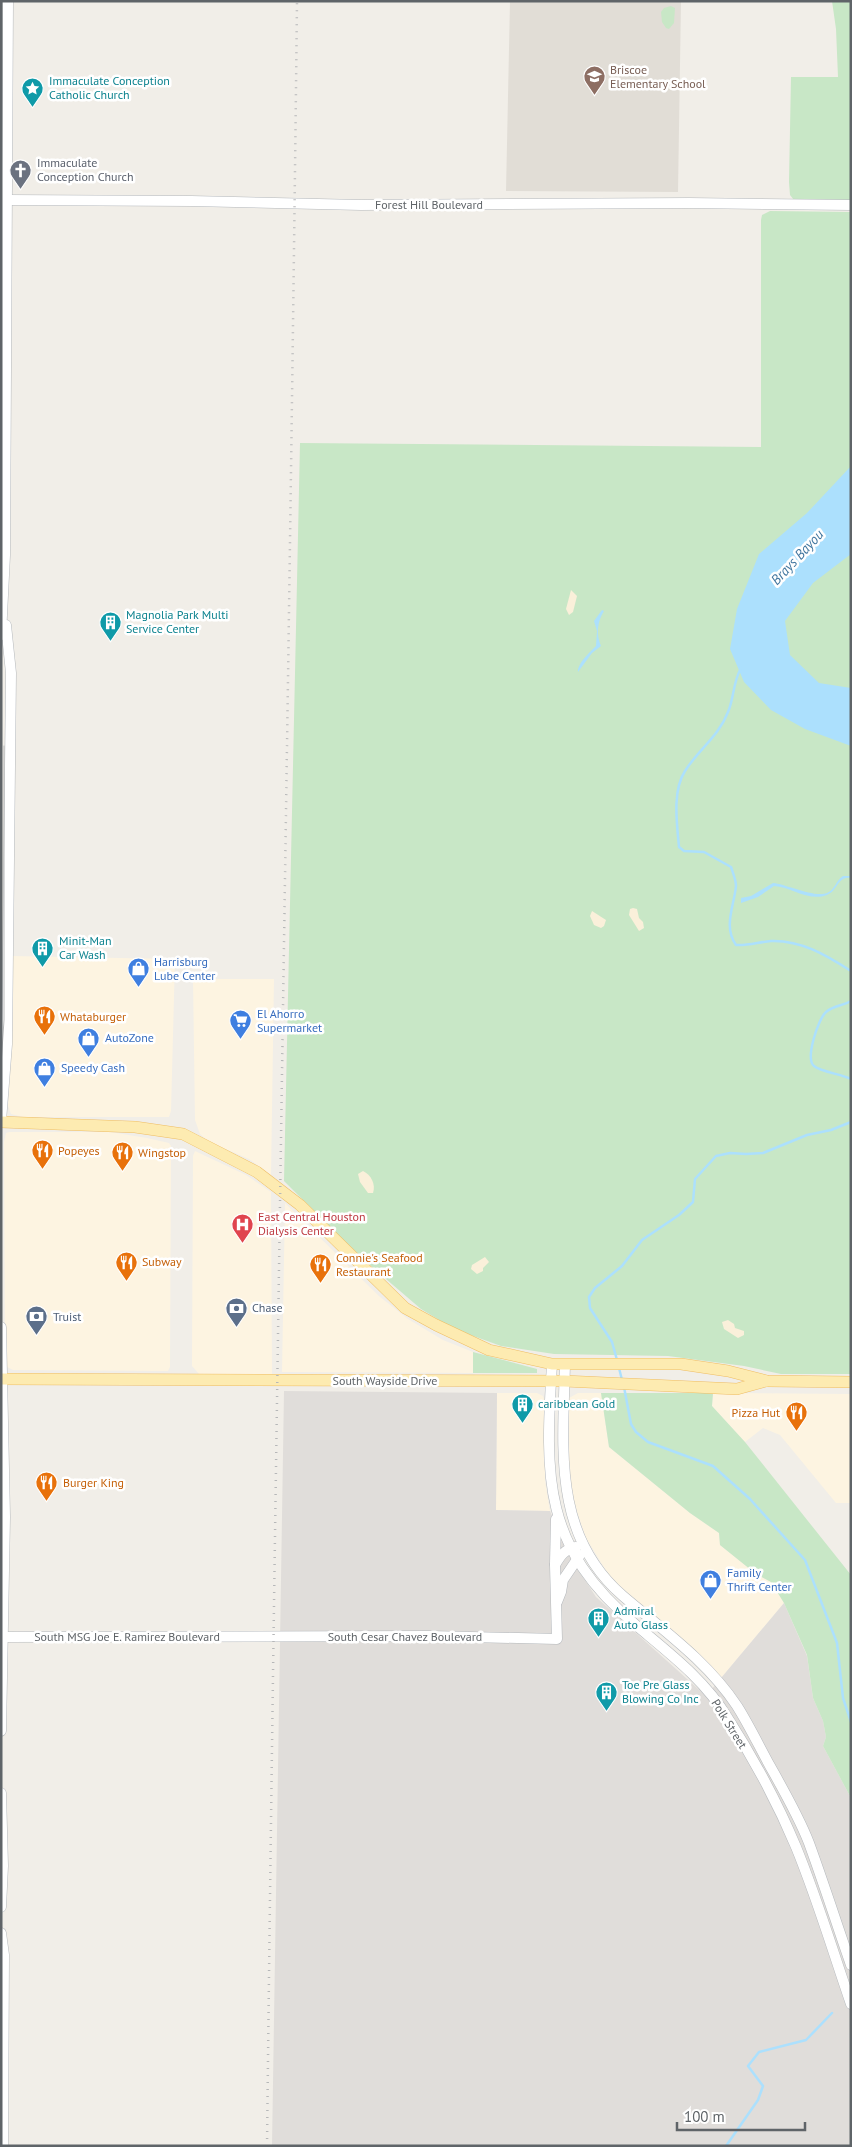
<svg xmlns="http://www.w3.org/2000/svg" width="852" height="2147" font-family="'PT Sans',sans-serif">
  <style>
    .commercial { fill: #fdf4e1 }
    .industrial { fill: #e0ddda }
    .education { fill: #e1ddd6 }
    .green { fill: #c8e7c6 }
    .sand { fill: #faf0da }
    .water { fill: #ace0fd }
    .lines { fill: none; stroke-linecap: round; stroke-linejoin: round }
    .stream { stroke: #ace0fd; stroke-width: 2.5 }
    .secondary-casing { stroke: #b4b8bc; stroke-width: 11 }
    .primary-casing { stroke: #efbd63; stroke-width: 12 }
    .secondary { stroke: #fff; stroke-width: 10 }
    .primary { stroke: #fdebb1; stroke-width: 11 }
    .tram { stroke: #b6b7b8; stroke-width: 1 }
    .rail { stroke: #b6b7b8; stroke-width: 2.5; stroke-dasharray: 1 6; stroke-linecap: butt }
    .labels { text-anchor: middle; stroke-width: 5; stroke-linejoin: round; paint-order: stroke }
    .education-label { font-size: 12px; fill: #785e54; stroke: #fff; text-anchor: start }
    .culture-label { font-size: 12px; fill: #0d838f; stroke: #fff; text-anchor: start }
    .worship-label { font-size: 12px; fill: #5b616d; stroke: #fff; text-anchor: start }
    .street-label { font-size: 12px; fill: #5f6468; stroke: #fff }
    .shop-label { font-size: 12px; fill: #366cbe; stroke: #fff; text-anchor: start }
    .food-label { font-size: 12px; fill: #c56008; stroke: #fff; text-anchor: start }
    .health-label { font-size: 12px; fill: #be3a42; stroke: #fff; text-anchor: start }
    .service-label { font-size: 12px; fill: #4e5e75; stroke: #fff; text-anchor: start }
    .water-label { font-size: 14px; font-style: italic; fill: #41769f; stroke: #fff }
  </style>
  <rect width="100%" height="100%" fill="#f1eee8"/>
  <g class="commercial">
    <polygon points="11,956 175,959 171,1111 169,1117 23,1117 11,1114 8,1106 11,1052"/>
    <polygon points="193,979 274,979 271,1175 249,1159 209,1142 200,1134 195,1120"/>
    <polygon points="9,1132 110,1132 147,1138 169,1143 171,1146 170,1367 168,1371 13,1370 5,1366 4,1142 6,1133"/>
    <polygon points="195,1151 246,1175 271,1192 272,1374 199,1374 192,1366 193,1156"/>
    <polygon points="285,1203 379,1296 408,1319 443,1340 473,1352 473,1373 282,1372"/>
    <polygon points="497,1393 537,1393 543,1396 545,1402 545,1481 550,1511 496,1510"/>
    <polygon points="578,1393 601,1393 609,1447 690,1513 719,1533 720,1545 756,1574 771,1582 784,1603 721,1678 700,1655 628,1595 608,1574 586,1538 574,1503 569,1475 569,1398"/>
    <polygon points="713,1393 851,1394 851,1503 836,1503 780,1435 763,1428 745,1442 712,1406"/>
  </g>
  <polygon class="industrial" points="284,1391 497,1393 496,1510 550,1511 568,1554 596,1597 706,1696 784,1603 807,1656 813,1698 823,1721 826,1737 823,1746 851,1798 851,2146 272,2146"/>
  <polygon class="education" points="510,1 681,1 678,192 506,191"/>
  <g class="green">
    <polygon points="832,1 851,1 851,201 794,200 790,195 789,182 791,77 838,77 836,29"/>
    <polygon points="671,6 675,8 674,23 669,29 666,28 662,22 661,12 664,8"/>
    <polygon points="770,211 851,212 851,1374 781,1374 744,1366 668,1356 554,1354 501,1346 454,1329 421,1309 358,1255 284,1181 300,443 761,447 761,220 762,215"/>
    <polygon points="473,1352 537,1369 537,1373 473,1373"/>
    <polygon points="601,1393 713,1393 712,1406 745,1442 851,1575 851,1798 823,1746 826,1737 823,1721 813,1698 807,1655 784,1603 771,1582 756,1574 720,1545 719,1533 690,1513 609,1447"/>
  </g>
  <g class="sand">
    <polygon points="571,590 577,596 573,612 569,615 566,609"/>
    <polygon points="633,908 637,909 639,918 643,922 644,928 639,931 629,915 630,909"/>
    <polygon points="592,911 606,920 604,926 601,928 594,925 590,916"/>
    <path d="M363 1171C371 1175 376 1184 373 1193H368L360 1182 358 1174Z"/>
    <polygon points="485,1257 489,1262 483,1268 483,1271 477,1274 471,1269 472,1265"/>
    <polygon points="728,1320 734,1324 735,1328 744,1331 744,1335 738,1338 724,1329 722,1322"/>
  </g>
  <g class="water">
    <polygon points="851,466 851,554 813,583 785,621 790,655 819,683 851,688 851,746 805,729 771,710 744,682 730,649 737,609 759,554 807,513"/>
    <path d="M602 610 604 611C597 622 596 635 601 646L592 653 578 672C577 664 590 652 596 646L597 631 594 621Z"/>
    <path d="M843 876H851V878C837 876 838 891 827 895 809 902 791 887 774 886L758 897 741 903V898L751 896 773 883C786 884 814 898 827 893 835 890 836 880 843 876Z"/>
  </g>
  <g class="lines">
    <g class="stream">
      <path d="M741 668C733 682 734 698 728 712 719 736 698 750 685 771 672 791 677 824 679 847L684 851 704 852 731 867C733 873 736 880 736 886 734 906 723 927 736 945 747 946 759 942 771 941 801 940 826 955 851 971"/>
      <path d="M851 1001C843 1006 834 1005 826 1012 818 1019 805 1059 814 1066 821 1072 841 1074 851 1079"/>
      <polyline points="617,1360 612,1342 590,1308 589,1297 595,1288 622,1266 642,1240 679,1215 693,1202 695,1179 716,1156 730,1153 746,1154 763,1153 807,1135 831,1130 851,1122"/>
      <polyline points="619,1368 622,1380"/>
      <polyline points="624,1387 631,1424 636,1432 648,1442 713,1466 750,1499 805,1560 837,1643 843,1698 851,1722"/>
      <polyline points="726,2146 758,2100 763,2086 748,2066 759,2052 806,2040 832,2013"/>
    </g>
    <defs>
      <g id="secondary">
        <polyline points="7,200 191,201 361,205 689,203 851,205"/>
        <polyline points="1,635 5,555 8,1"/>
        <polyline points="1,1121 7,1044 11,673 6,625"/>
        <polyline points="1,1327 5,1517 1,1731"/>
        <path d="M552 1364C545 1478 542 1547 637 1626 669 1653 705 1680 727 1717 752 1756 778 1804 796 1847 817 1898 833 1952 851 2004"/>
        <path d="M565 1364C563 1448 552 1535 623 1596 664 1631 707 1661 737 1706 749 1725 759 1746 770 1766 784 1791 799 1817 809 1843 824 1884 837 1925 851 1965"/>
        <polyline points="555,1564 556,1519"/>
        <polyline points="557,1602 561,1592 563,1580 580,1555"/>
        <path d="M1 1637 429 1636 557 1639 555 1565C560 1556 565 1549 576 1547"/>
        <polyline points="1,1793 3,1866 1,1907"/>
        <polyline points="1,1933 4,1955 3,2146"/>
      </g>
      <g id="primary">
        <polyline points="1,1122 135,1127 183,1134 257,1172 300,1205 405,1308 436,1325 489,1350 552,1364 681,1364 728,1371 767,1381 851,1382"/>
        <polyline points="1,1379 564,1381 737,1389 766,1381"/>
      </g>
    </defs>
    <use href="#secondary" class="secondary-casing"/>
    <use href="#primary" class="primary-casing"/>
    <use href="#secondary" class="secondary"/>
    <use href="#primary" class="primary"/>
    <polyline class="tram" points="1,1065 4,1020 4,746"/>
    <path class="rail" d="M267 2146C275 1431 289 716 297 1"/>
  </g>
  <defs>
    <symbol id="school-pin" viewBox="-11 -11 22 30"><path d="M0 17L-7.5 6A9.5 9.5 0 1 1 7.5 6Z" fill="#8d6e63" stroke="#fff"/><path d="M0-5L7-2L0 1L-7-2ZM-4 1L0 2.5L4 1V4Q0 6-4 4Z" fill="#fff"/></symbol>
    <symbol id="sight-pin" viewBox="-11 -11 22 30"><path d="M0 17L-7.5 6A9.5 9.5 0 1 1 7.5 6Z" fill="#0f9aa8" stroke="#fff"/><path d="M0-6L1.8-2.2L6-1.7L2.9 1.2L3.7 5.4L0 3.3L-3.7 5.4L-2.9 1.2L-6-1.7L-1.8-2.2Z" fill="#fff"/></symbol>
    <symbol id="church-pin" viewBox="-11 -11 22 30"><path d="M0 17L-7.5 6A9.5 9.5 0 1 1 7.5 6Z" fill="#6b7280" stroke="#fff"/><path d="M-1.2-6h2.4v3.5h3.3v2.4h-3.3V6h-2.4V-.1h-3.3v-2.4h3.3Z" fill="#fff"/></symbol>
    <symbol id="building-pin" viewBox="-11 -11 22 30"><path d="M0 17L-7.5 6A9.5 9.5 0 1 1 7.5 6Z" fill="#0f9aa8" stroke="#fff"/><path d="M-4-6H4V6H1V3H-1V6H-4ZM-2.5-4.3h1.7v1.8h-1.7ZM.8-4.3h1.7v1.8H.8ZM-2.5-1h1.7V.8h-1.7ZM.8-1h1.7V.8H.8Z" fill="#fff"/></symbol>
    <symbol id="shop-pin" viewBox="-11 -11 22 30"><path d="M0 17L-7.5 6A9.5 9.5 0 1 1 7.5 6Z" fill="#3f7fe0" stroke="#fff"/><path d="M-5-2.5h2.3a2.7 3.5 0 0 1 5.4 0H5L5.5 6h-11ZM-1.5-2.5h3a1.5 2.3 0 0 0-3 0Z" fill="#fff"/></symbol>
    <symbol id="restaurant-pin" viewBox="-11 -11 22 30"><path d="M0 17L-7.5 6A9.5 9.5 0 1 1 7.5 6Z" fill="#e8710a" stroke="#fff"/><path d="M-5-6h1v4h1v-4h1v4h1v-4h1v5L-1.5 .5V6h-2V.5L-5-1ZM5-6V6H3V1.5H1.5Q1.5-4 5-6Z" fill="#fff"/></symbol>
    <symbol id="supermarket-pin" viewBox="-11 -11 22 30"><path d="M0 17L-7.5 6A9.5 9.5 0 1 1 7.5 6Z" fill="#3f7fe0" stroke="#fff"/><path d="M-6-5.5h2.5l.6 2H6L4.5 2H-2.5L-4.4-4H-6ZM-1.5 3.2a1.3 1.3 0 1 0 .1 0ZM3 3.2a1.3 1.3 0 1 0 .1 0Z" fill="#fff"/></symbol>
    <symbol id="hospital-pin" viewBox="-11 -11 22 30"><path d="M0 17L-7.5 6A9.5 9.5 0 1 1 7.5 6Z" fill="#e0444e" stroke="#fff"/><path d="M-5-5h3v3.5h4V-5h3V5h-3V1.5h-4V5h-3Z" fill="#fff"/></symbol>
    <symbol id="bank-pin" viewBox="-11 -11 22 30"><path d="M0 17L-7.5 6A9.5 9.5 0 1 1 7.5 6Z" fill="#5c6f8a" stroke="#fff"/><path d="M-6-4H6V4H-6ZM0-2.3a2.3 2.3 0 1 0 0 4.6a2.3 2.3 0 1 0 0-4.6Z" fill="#fff"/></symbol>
  </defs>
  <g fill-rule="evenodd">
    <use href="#school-pin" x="582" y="64" width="25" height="34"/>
    <use href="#sight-pin" x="20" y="76" width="25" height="34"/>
    <use href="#church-pin" x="8" y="158" width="25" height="34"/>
    <use href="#building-pin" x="98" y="610" width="25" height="34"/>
    <use href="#building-pin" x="30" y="936" width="25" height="34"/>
    <use href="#shop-pin" x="126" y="956" width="25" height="34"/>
    <use href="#restaurant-pin" x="32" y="1004" width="25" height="34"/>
    <use href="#supermarket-pin" x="228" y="1008" width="25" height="34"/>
    <use href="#shop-pin" x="76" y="1026" width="25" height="34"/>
    <use href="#shop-pin" x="32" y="1056" width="25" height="34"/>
    <use href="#restaurant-pin" x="30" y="1138" width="25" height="34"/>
    <use href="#restaurant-pin" x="110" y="1140" width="25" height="34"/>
    <use href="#hospital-pin" x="230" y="1212" width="25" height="34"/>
    <use href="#restaurant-pin" x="114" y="1250" width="25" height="34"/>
    <use href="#restaurant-pin" x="308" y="1252" width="25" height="34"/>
    <use href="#bank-pin" x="224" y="1296" width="25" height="34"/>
    <use href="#bank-pin" x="24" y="1304" width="25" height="34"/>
    <use href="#building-pin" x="510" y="1392" width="25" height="34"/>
    <use href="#restaurant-pin" x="784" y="1400" width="25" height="34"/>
    <use href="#restaurant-pin" x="34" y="1470" width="25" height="34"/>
    <use href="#shop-pin" x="698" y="1568" width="25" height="34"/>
    <use href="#building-pin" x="586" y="1606" width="25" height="34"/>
    <use href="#building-pin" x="594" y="1680" width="25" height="34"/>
  </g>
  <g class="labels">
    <g class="education-label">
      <text x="610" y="74">Briscoe<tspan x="610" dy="14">Elementary School</tspan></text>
    </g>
    <g class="culture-label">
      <text x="49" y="85">Immaculate Conception<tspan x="49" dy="14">Catholic Church</tspan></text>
      <text x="126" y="619">Magnolia Park Multi<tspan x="126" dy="14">Service Center</tspan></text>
      <text x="59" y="945">Minit-Man<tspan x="59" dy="14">Car Wash</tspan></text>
      <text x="538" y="1408">caribbean Gold</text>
      <text x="614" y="1615">Admiral<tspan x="614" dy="14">Auto Glass</tspan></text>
      <text x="622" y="1689">Toe Pre Glass<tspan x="622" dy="14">Blowing Co Inc</tspan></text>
    </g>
    <g class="worship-label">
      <text x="37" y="167">Immaculate<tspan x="37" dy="14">Conception Church</tspan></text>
    </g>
    <g class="street-label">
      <text x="429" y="209">Forest Hill Boulevard</text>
      <text x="385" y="1385">South Wayside Drive</text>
      <text x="127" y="1641">South MSG Joe E. Ramirez Boulevard</text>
      <text x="405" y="1641">South Cesar Chavez Boulevard</text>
      <text transform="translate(729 1724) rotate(58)" y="4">Polk Street</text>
    </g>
    <g class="shop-label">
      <text x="154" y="966">Harrisburg<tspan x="154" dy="14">Lube Center</tspan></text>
      <text x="257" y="1018">El Ahorro<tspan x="257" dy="14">Supermarket</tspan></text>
      <text x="105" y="1042">AutoZone</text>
      <text x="61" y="1072">Speedy Cash</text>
      <text x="727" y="1577">Family<tspan x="727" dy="14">Thrift Center</tspan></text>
    </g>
    <g class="food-label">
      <text x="60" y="1021">Whataburger</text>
      <text x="58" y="1155">Popeyes</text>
      <text x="138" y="1157">Wingstop</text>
      <text x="336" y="1262">Connie's Seafood<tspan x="336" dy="14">Restaurant</tspan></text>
      <text x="142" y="1266">Subway</text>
      <text x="780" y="1417" text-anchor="end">Pizza Hut</text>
      <text x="63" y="1487">Burger King</text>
    </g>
    <g class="health-label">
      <text x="258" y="1221">East Central Houston<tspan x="258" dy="14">Dialysis Center</tspan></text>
    </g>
    <g class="service-label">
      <text x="252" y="1312">Chase</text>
      <text x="53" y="1321">Truist</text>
    </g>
    <g class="water-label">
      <text transform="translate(797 557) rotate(-47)" y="5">Brays Bayou</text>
    </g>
  </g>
  <rect width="852" height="2147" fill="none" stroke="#5f6468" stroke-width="5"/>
  <path d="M677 2122v8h128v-8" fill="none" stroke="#5f6468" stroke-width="2.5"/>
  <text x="684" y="2122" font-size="15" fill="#5f6468" stroke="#ffffff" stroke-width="4" paint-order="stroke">100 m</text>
</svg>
